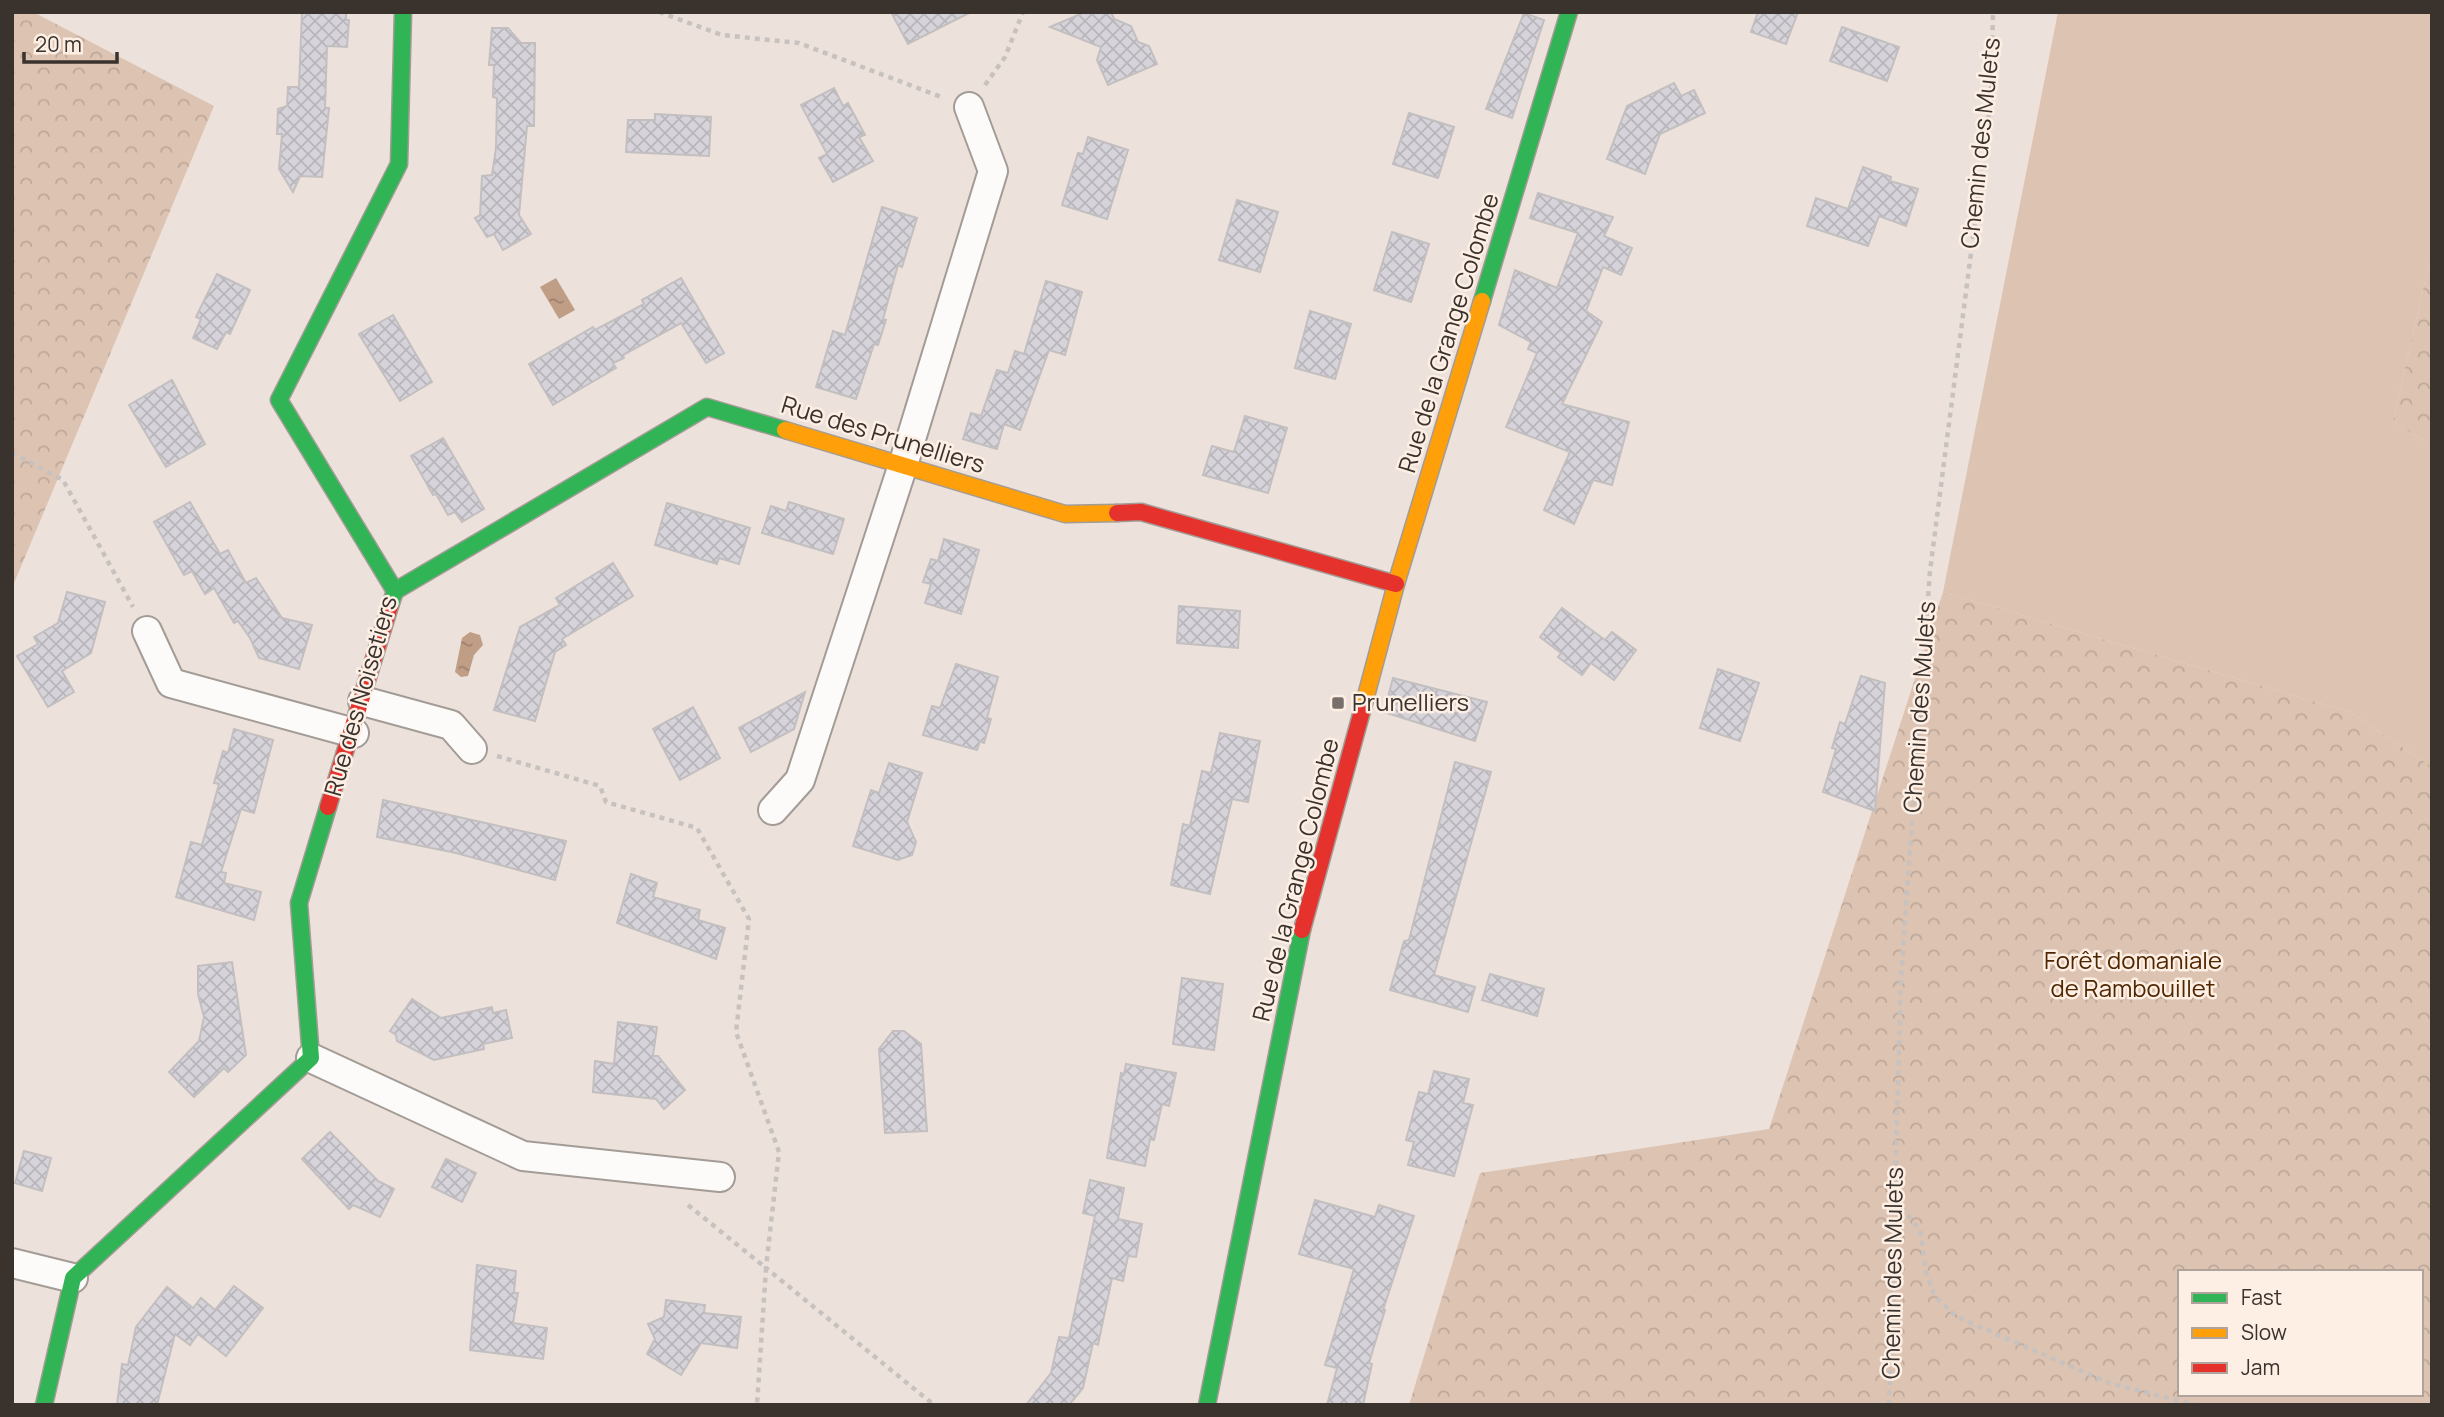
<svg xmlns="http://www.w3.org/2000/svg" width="2444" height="1417" font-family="Manrope,sans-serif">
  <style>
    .grass { fill: #ddc3b1 }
    .forest { fill: url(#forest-crowns); fill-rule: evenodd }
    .water { fill: url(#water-ripples) }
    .building { fill: url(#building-cross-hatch); stroke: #c3bfc0; stroke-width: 2 }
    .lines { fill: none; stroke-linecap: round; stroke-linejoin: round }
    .street-casing { stroke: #a39c96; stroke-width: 32 }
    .fast-casing { stroke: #a39c96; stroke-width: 19 }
    .slow-casing { stroke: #a39c96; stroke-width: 19 }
    .jam-casing { stroke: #a39c96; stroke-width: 19 }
    .path { stroke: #c7c2bf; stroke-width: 4.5; stroke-dasharray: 5 5; stroke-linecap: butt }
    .street { stroke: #fcfbfa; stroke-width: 28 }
    .fast { stroke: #30b455; stroke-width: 16 }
    .slow { stroke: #ff9f0a; stroke-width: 16 }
    .jam { stroke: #e5322d; stroke-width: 16 }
    .poi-dot { fill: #78706a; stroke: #feefe5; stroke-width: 2.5 }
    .labels { text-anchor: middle; stroke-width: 5; stroke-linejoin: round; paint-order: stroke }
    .street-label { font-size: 24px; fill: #39322d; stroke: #feefe5 }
    .poi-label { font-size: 24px; fill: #39322d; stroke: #feefe5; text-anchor: start }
    .park-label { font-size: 24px; fill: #502600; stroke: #feefe5 }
  </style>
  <defs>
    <pattern id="forest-crowns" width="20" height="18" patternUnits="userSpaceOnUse" patternTransform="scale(1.75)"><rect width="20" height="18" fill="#ddc3b1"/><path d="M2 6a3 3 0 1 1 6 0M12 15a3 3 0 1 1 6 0" fill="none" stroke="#bea899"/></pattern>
    <pattern id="water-ripples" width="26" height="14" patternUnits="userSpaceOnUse" patternTransform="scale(1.75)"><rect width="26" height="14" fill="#c09e86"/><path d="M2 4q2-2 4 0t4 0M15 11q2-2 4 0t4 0" fill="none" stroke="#9d816e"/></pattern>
    <pattern id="building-cross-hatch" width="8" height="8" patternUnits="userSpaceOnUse" patternTransform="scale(1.75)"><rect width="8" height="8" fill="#d6d4da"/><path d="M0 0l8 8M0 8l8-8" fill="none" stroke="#b8b6bb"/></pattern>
  </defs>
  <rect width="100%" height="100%" fill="#ede2db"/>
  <polygon class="grass" points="2058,12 2432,12 2432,250 2393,421 2432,446 2432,767 2350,712 1943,592"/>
  <g class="forest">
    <polygon points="12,12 33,12 214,106 12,588"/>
    <polygon points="2432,250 2432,446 2393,421"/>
    <path d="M1943 592 2350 712 2432 767V1405H1409L1480 1173 1769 1129ZM2180 1272H2421V1394H2180Z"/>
  </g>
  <g class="water">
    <polygon points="556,278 575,310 559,319 540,287"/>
    <polygon points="470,632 480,635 483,645 474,655 468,676 461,677 455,672 462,638"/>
  </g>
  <g class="building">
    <polygon points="302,12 346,12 346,20 349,20 347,47 327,46 325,108 329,108 322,177 300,176 293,192 279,169 282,134 277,134 278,109 287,106 288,87 299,87"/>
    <polygon points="891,12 971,12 908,44"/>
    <polygon points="1085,12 1111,12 1114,19 1131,26 1138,42 1149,46 1157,64 1108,85 1097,60 1101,47 1050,27"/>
    <polygon points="1758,12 1798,12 1786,44 1751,32"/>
    <polygon points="1524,13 1544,20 1512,118 1486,109"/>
    <polygon points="1842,27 1899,47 1887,81 1830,61"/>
    <polygon points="492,28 508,28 521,43 535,43 534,126 527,126 519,215 531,234 503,250 494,234 487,237 475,218 480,215 482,176 492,175 496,148 497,98 493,97 494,65 489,65"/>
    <polygon points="1674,83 1681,96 1694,90 1705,113 1660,134 1645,174 1607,159 1627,106"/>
    <polygon points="834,88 843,106 848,103 865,135 859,137 873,161 833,182 819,158 827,154 801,105"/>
    <polygon points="1409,113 1454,127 1438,178 1393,164"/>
    <polygon points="655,114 711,117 709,156 626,152 628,120 655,120"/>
    <polygon points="1088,137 1128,150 1107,219 1062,205 1078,153 1083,154"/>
    <polygon points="1863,167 1891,177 1890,181 1918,189 1906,226 1879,216 1868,246 1807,226 1816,198 1848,209"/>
    <polygon points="1538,193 1613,217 1604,236 1632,248 1621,275 1603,267 1586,311 1602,322 1562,404 1629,422 1612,485 1593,480 1574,524 1544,510 1570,452 1506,427 1537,353 1528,349 1531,342 1499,325 1515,270 1557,288 1578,233 1530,218"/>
    <polygon points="1237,200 1278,212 1260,272 1219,260"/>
    <polygon points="882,207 917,218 902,267 898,265 883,319 886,320 878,345 874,344 856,399 816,387 833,331 845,335"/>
    <polygon points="1392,232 1429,244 1411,302 1374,290"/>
    <polygon points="217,274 250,290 230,334 226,332 217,349 193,338 201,319 196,317"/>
    <polygon points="681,278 724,353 706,363 681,323 623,355 624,358 613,363 616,368 553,405 529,364 593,327 595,330 644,304 642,300"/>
    <polygon points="1046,281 1082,292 1065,355 1049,350 1020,430 1004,424 997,449 963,439 971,413 981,416 997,370 1008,373 1015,351 1024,354"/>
    <polygon points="1310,311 1351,324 1335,379 1295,368"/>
    <polygon points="393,315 432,382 400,401 359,334"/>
    <polygon points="172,380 205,444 166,467 129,405"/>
    <polygon points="1245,416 1287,428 1268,493 1203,475 1212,446 1234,452"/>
    <polygon points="443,438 484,509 462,522 455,512 448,515 436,494 433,495 411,456"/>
    <polygon points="190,502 220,554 228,550 246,583 256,578 282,618 312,625 299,669 259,658 250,638 238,621 234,623 214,588 205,594 192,571 184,575 154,522"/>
    <polygon points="789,502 844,519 833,554 762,533 771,506 786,511"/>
    <polygon points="667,503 750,528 739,564 719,558 717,564 655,545"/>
    <polygon points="944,539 979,550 961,614 925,603 931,584 923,582 931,559 938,561"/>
    <polygon points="613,563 633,596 562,639 566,645 555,652 535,721 494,710 520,627 560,605 556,598"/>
    <polygon points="67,592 105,602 91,653 62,671 74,692 48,707 17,656 38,644 34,637 58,623"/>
    <polygon points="1179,606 1240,611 1238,648 1177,643"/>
    <polygon points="1562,608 1605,640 1612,632 1636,650 1614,680 1591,663 1582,675 1558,657 1561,653 1540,637"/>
    <polygon points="956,664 998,677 987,718 991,719 984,743 980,741 977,750 923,735 932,706 940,708"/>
    <polygon points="1718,669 1759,683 1740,741 1700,728"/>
    <polygon points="1861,676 1885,683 1875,811 1823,792 1836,749 1832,748 1840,722 1845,724"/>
    <polygon points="1393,678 1487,702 1475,741 1384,712"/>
    <polygon points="805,692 794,729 751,752 739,728"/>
    <polygon points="693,707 720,758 680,780 653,729"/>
    <polygon points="234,729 273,740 254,813 241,809 221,872 226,873 224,883 261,892 254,920 176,897 191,842 202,845 219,784 214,783 223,751 228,753"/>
    <polygon points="1220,733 1260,741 1248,802 1232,799 1210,894 1171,885 1183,824 1190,826 1202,771 1211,773"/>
    <polygon points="1455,762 1491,772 1434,975 1475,987 1468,1012 1390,990 1404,941 1409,940"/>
    <polygon points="889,763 922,773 907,822 916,842 912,855 898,860 853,846 871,790 879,793"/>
    <polygon points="383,800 566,841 555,880 456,853 377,837"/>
    <polygon points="631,874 657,883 653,897 700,910 698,920 725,928 716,959 617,923"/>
    <polygon points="232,962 246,1055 228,1072 224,1068 194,1097 169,1072 199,1041 204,1017 198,994 198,966"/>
    <polygon points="1490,974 1544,989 1537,1016 1482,1000"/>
    <polygon points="1182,978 1223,984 1214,1050 1173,1044"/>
    <polygon points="412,999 441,1018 492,1007 493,1013 506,1010 512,1038 483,1044 484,1049 434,1060 397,1041 396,1035 390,1031"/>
    <polygon points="618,1022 657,1027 653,1056 658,1056 685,1090 664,1109 656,1099 593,1092 595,1061 614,1064"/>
    <polygon points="893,1031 904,1031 921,1044 927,1131 885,1133 879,1049"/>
    <polygon points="1126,1064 1176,1073 1169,1106 1162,1104 1154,1140 1150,1139 1145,1166 1107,1158 1121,1073 1124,1074"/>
    <polygon points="1434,1071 1469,1079 1463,1103 1473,1105 1454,1176 1408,1165 1414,1142 1406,1140 1419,1092 1428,1094"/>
    <polygon points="330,1132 378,1181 394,1189 380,1217 353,1205 349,1209 302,1159"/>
    <polygon points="24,1151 51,1158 42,1191 15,1183"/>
    <polygon points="446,1159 476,1173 462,1202 432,1187"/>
    <polygon points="1090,1180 1124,1188 1118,1219 1142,1224 1136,1257 1128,1256 1123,1281 1112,1278 1098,1345 1093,1343 1083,1388 1069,1405 1026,1405 1051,1373 1059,1337 1069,1338 1095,1216 1083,1213"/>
    <polygon points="1315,1200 1375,1217 1379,1205 1414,1216 1383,1310 1385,1310 1369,1363 1372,1364 1363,1405 1327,1405 1337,1368 1325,1365 1354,1269 1299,1254"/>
    <polygon points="477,1265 516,1271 514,1293 518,1293 513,1323 547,1328 543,1359 470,1350"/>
    <polygon points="234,1286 263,1308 226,1356 198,1334 190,1345 175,1334 157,1405 117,1405 122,1364 128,1365 136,1327 167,1287 193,1308 201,1298 215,1310"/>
    <polygon points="666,1300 705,1305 704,1313 741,1317 737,1348 701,1343 681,1375 647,1354 655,1339 648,1324 664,1317"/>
  </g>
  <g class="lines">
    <defs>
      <g id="street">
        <polyline points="147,631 171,683 354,733"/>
        <polyline points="363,701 451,725 472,749"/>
        <polyline points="773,810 800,780 903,465 993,171 969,107"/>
        <polyline points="311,1058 523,1156 720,1177"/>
        <polyline points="12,1263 73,1278"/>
      </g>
      <g id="fast">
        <polyline points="1482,301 1569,12"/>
        <polyline points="395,591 707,407 785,430"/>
        <polyline points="390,606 395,591 279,400 399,164 403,12"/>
        <polyline points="44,1405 73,1278 311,1058 299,903 328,807"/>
        <polyline points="1207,1405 1302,930"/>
      </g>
      <g id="slow">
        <polyline points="785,430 1065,514 1117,513"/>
        <polyline points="1362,711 1396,584 1482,301"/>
      </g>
      <g id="jam">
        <polyline points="1117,513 1141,512 1396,584"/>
        <polyline points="328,807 390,606"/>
        <polyline points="1302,930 1362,711"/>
      </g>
    </defs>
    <use href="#street" class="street-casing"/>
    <use href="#fast" class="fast-casing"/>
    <use href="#slow" class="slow-casing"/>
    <use href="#jam" class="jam-casing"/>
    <g class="path">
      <polyline points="659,12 722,35 799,43 944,98"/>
      <polyline points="985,85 1005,57 1023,12"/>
      <polyline points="12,453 63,480 133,607"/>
      <polyline points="497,756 600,786 606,802 697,828 749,919 736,1032 779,1152 766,1268 934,1405"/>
      <polyline points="1895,1200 1920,1230 1926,1272 1934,1295 1957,1317 2109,1383 2196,1405"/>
      <polyline points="688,1205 766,1268 757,1405"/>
      <polyline points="1889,1405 1901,976 1930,571 1991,98 1993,12"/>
    </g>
    <use href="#street" class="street"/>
    <use href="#fast" class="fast"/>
    <use href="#slow" class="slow"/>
    <use href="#jam" class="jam"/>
  </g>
  <rect class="poi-dot" x="1331" y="696" width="14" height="14" rx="3.5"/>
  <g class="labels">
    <g class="street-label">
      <text transform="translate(1981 143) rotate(-84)" y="8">Chemin des Mulets</text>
      <text transform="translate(1449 333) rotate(-73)" y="8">Rue de la Grange Colombe</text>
      <text transform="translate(883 435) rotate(17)" y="8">Rue des Prunelliers</text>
      <text transform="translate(361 696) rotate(-74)" y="8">Rue des Noisetiers</text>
      <text transform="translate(1920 707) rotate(-86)" y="8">Chemin des Mulets</text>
      <text transform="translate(1296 880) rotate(-76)" y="8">Rue de la Grange Colombe</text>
      <text transform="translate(1893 1273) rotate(-89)" y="8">Chemin des Mulets</text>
    </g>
    <g class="poi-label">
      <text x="1352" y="711">Prunelliers</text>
    </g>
    <g class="park-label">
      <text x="2133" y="969">Forêt domaniale<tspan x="2133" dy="28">de Rambouillet</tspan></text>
    </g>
  </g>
  <rect width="2444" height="1417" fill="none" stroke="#39322d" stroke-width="28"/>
  <rect x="2178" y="1270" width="245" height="126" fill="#feefe5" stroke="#afa39b" stroke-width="2"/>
  <rect x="2192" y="1293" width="35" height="10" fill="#30b455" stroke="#afa39b" stroke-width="2"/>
  <text x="2241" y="1305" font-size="21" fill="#39322d">Fast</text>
  <rect x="2192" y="1328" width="35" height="10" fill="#ff9f0a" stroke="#afa39b" stroke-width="2"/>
  <text x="2241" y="1340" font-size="21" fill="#39322d">Slow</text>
  <rect x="2192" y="1363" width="35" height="10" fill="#e5322d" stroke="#afa39b" stroke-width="2"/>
  <text x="2241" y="1375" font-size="21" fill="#39322d">Jam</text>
  <path d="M24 52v10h93v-10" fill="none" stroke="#39322d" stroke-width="3.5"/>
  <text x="35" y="52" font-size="21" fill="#39322d" stroke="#feefe5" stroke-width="5" paint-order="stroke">20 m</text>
</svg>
